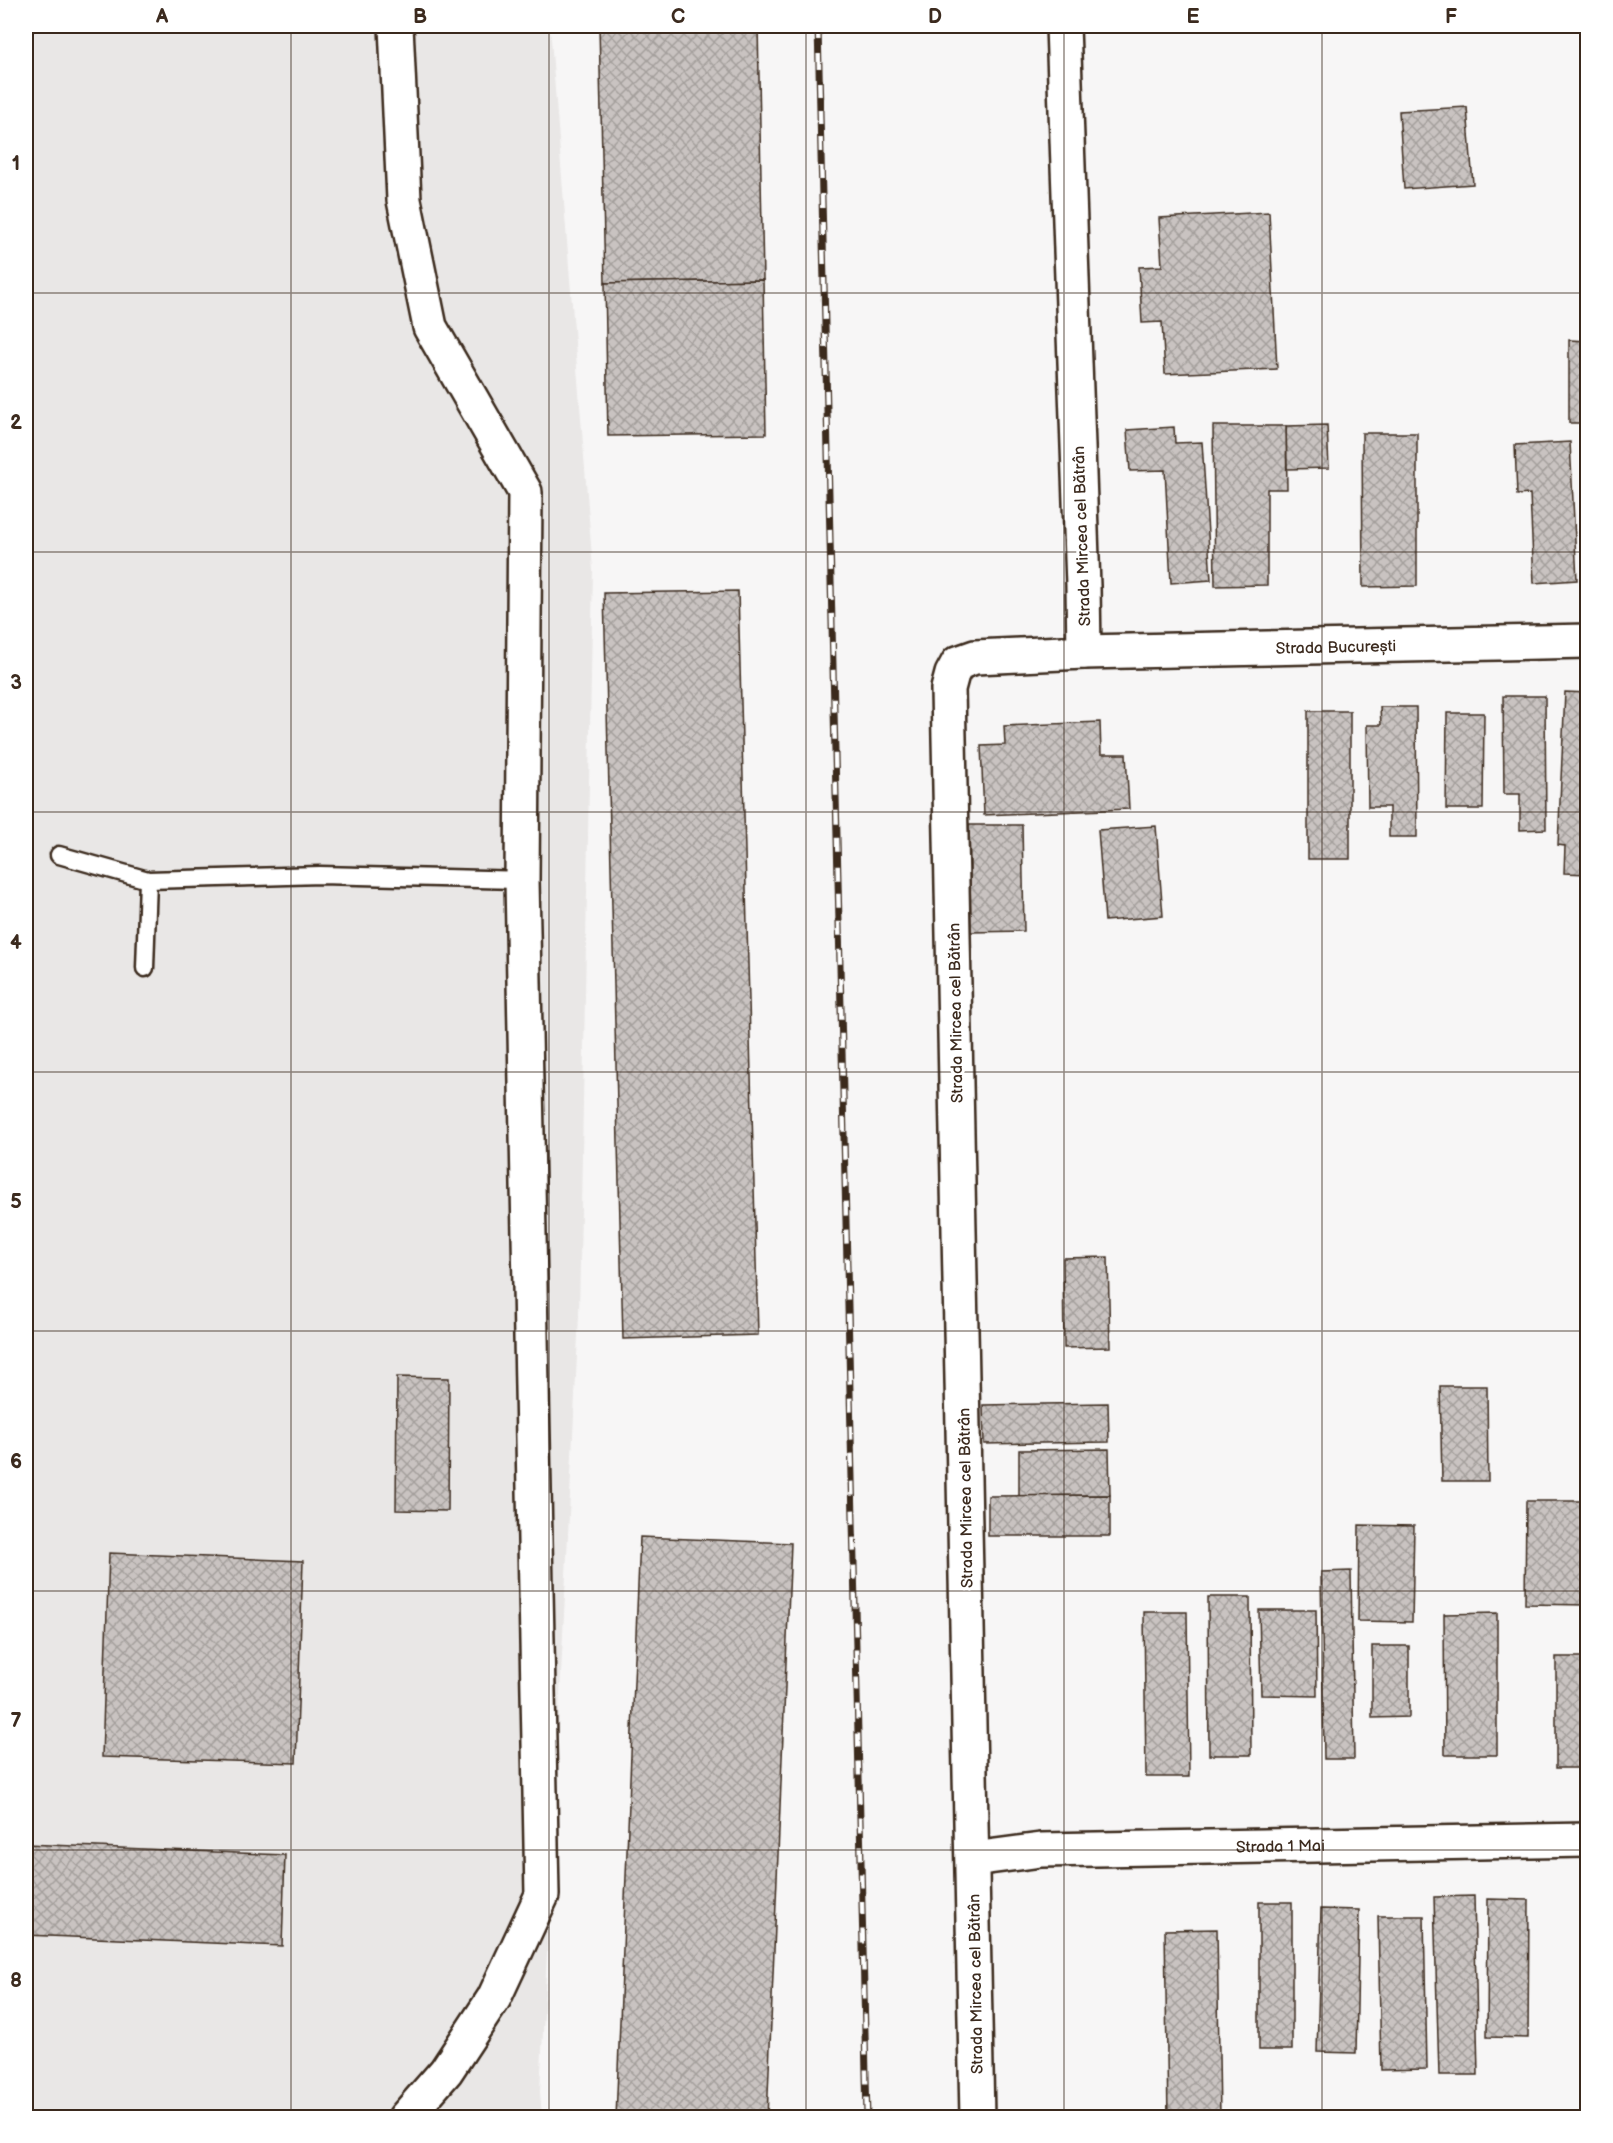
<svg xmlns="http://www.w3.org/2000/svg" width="1613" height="2143" font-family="'Balsamiq Sans',sans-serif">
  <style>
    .built { fill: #e9e7e6 }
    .building { fill: url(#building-cross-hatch); stroke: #3b2a1e; stroke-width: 1.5 }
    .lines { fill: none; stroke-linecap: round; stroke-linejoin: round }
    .lane-casing { stroke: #3b2a1e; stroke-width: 21 }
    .street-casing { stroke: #3b2a1e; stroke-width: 38 }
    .secondary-casing { stroke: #3b2a1e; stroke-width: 38 }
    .lane { stroke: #fff; stroke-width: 16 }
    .street { stroke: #fff; stroke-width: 33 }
    .secondary { stroke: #fff; stroke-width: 33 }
    .rail-casing { stroke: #3b2a1e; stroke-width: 7 }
    .rail { stroke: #fff; stroke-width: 4.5; stroke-dasharray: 14; stroke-linecap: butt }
    .grid { fill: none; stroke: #3b2a1e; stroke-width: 1.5; stroke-opacity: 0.55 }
    .labels { text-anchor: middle; stroke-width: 6; stroke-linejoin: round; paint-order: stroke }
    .street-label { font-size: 16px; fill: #3b2a1e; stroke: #fff }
    .neatline { fill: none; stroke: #3b2a1e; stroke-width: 2 }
    .grid-label { font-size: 20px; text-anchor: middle; font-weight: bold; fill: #3b2a1e }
  </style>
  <defs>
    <pattern id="building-cross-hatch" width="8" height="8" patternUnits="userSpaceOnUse" patternTransform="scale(1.5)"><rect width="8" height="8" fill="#c9c3c1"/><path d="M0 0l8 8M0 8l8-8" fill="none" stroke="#a49f9c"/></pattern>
  </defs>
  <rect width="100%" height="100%" fill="#f7f6f6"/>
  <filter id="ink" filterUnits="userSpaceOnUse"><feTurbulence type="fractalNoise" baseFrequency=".0167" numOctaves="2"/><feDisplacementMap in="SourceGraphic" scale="12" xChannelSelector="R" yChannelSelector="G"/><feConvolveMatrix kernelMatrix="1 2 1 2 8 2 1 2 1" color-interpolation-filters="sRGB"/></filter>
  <g filter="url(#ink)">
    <polygon class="built" points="26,26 550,26 593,570 579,1316 540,2092 542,2117 26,2118"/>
    <g class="building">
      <polygon points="26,26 41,26 26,36"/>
      <polygon points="599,26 758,26 763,280 605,283"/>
      <polygon points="1467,107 1473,184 1404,189 1399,111"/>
      <polygon points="1269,212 1277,369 1165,374 1162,322 1142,323 1139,267 1162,266 1159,218"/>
      <polygon points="763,280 766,434 608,436 605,283"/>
      <polygon points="1569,340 1588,341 1588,423 1569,423"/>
      <polygon points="1327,425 1329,468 1287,469 1286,426"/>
      <polygon points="1213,426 1286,426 1287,489 1267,489 1267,585 1215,586"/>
      <polygon points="1174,427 1175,443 1202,442 1211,580 1171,583 1165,470 1130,471 1127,430"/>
      <polygon points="1362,433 1417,433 1417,586 1363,587"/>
      <polygon points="1570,442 1577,580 1534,583 1530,494 1517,495 1515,445"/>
      <polygon points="738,591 758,1335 623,1339 604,593"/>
      <polygon points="1565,692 1588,693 1588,874 1564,873 1565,846 1558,845"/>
      <polygon points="1503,696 1545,696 1546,829 1520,830 1520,794 1504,794"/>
      <polygon points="1380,707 1416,707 1417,837 1389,837 1389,807 1368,807 1367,725 1381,725"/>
      <rect x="1308" y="711" width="42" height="148"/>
      <polygon points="1447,713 1484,713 1483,809 1446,809"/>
      <polygon points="1100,722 1101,754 1126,754 1129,809 984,815 981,746 1005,745 1004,726"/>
      <polygon points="969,825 1022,825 1024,931 971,932"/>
      <polygon points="1156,826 1163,916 1105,921 1098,830"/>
      <polygon points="1108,1257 1110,1347 1064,1348 1063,1258"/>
      <polygon points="397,1377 449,1378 448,1511 396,1510"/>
      <polygon points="1440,1386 1487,1386 1488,1481 1442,1481"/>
      <polygon points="1108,1403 1109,1442 984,1444 983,1405"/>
      <polygon points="1109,1449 1110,1495 1019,1496 1019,1450"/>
      <polygon points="1110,1495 1110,1536 988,1536 988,1496"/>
      <polygon points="1526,1501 1588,1501 1588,1605 1525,1604"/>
      <polygon points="1359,1525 1414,1526 1412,1622 1358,1621"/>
      <polygon points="640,1537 791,1543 767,2118 616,2118"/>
      <polygon points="109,1553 303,1561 296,1763 102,1757"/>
      <polygon points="1351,1571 1354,1759 1324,1759 1321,1572"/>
      <polygon points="1208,1597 1250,1597 1251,1755 1209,1755"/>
      <polygon points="1259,1610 1316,1610 1317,1696 1261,1695"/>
      <polygon points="1144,1612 1187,1612 1189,1777 1146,1777"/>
      <polygon points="1497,1613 1497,1755 1445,1755 1444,1614"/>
      <polygon points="1372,1646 1409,1646 1409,1717 1372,1718"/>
      <rect x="1556" y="1657" width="32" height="111"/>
      <polygon points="26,1844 285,1855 282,1946 26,1935"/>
      <polygon points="1474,1896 1478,2075 1439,2075 1434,1897"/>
      <polygon points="1488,1899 1529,1900 1528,2038 1487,2037"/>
      <rect x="1259" y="1902" width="33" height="148"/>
      <polygon points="1321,1909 1359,1910 1356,2053 1317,2052"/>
      <polygon points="1378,1916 1424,1916 1427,2069 1381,2070"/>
      <polygon points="1585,1927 1588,1927 1588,1964 1584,1964"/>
      <polygon points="1217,1929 1220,2118 1168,2118 1165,1930"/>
    </g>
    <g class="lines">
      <defs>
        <g id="lane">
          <polyline points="59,855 148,880 320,875 522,880"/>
          <polyline points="145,968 148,880"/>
        </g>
        <g id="street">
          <polyline points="396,26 404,200 430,327 525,492 522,880 542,1895 494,1998 446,2071 405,2118"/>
          <path id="s1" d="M973 1859 1041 1850 1588 1840"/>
          <polyline points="977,2118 948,689 952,674 958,663 975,657 1084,652 1083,586 1063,26"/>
        </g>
        <g id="secondary">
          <path id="s2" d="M1084 652 1588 641"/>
        </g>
      </defs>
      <use href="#lane" class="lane-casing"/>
      <use href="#street" class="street-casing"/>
      <use href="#secondary" class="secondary-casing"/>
      <use href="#lane" class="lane"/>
      <use href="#street" class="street"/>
      <use href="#secondary" class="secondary"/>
      <defs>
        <polyline id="rail" points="818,26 867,2118"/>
      </defs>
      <use href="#rail" class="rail-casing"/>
      <use href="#rail" class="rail"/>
    </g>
  </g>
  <path class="grid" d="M291 26V2118M549 26V2118M806 26V2118M1064 26V2118M1322 26V2118M26 293H1588M26 552H1588M26 812H1588M26 1072H1588M26 1331H1588M26 1591H1588M26 1850H1588"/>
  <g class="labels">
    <g class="street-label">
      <text transform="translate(1081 536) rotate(-92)" y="6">Strada Mircea cel Bătrân</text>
      <text dy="6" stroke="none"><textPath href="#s2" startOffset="252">Strada București</textPath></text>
      <text transform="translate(955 1013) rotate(-91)" y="6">Strada Mircea cel Bătrân</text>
      <text transform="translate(965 1498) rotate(-91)" y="6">Strada Mircea cel Bătrân</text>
      <text dy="6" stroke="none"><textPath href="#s1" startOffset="308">Strada 1 Mai</textPath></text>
      <text transform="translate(975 1984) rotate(-91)" y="6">Strada Mircea cel Bătrân</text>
    </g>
  </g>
  <rect width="1613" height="2143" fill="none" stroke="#fff" stroke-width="66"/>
  <rect x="33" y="33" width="1547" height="2077" class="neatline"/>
  <g class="grid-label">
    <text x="162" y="23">A</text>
    <text x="420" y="23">B</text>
    <text x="678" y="23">C</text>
    <text x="935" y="23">D</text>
    <text x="1193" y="23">E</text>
    <text x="1451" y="23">F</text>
    <text x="16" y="170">1</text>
    <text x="16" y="429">2</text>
    <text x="16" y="689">3</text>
    <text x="16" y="949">4</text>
    <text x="16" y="1208">5</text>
    <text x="16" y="1468">6</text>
    <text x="16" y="1727">7</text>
    <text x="16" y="1987">8</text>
  </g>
</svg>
